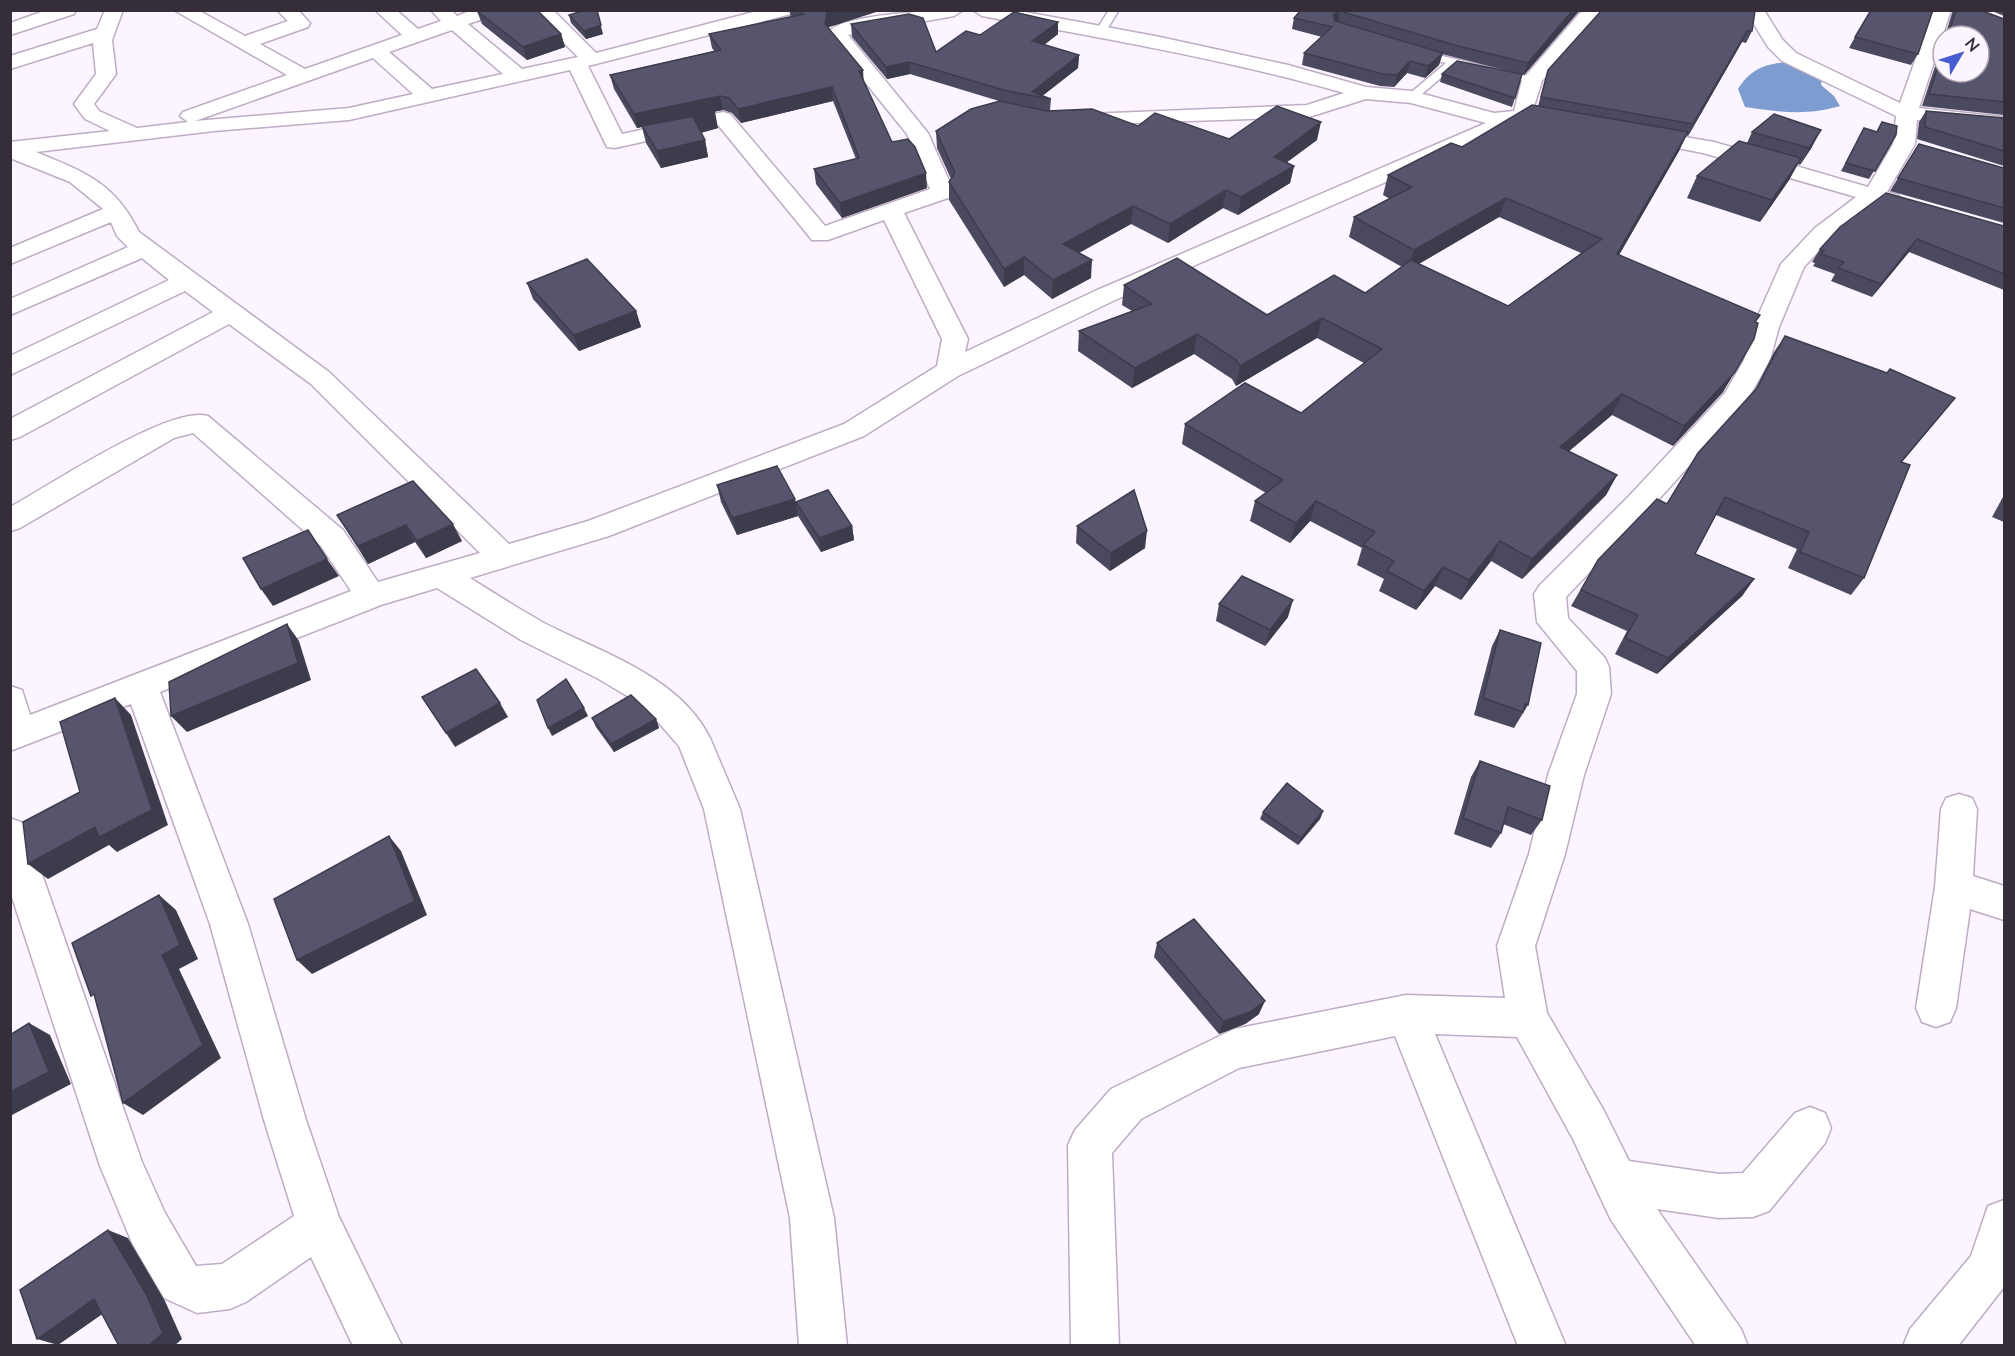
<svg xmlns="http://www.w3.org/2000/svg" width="2015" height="1356" font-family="Lato,sans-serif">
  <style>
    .water { fill: #7d9dd0 }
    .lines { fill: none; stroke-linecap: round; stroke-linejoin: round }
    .service-casing { stroke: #beacc5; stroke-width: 3 }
    .minor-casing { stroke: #beacc5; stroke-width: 3 }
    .service { fill: #fff; fill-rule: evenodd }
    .minor { fill: #fff; fill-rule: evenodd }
    .wall { fill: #4b495f; fill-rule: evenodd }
    .shaded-wall { fill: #3d3c4d }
    .building { fill: #57556e; stroke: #3d3c4d; stroke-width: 1.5 }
  </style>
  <rect width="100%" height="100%" fill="#fcf4ff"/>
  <path class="water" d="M1786 62 1822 78 1821 85 1834 96 1840 106C1807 116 1778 112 1745 107L1738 89C1751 69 1763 65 1786 62Z"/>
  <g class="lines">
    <defs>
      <g id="service">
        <polygon points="1109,10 1119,10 1104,34 1096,34 1095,32"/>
        <polygon points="1417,50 1536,78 1537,80 1532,83 1456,65 1416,99 1408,99 1408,95 1446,63 1413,55 1413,51"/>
      </g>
      <g id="minor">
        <polygon points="47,10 76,10 74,14 10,35 10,23"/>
        <path d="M105 10H123L112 40 116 74 94 104 99 111 137 128 188 122 180 116 183 112 287 75 174 10H198L245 36 288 21 277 10H298L310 23 308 27 260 44 305 69 402 35 375 10H396L418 29 441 21 431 10H451L457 16 472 10H500L498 14 468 24 522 69 578 57 531 10H553L596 53 761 10H793L791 14 588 66 622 134 723 112 730 114 825 226 930 189 907 134 831 40 829 32C841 14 939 10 963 10L954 16 848 35 928 133 954 192 951 197 904 213 968 339 965 352 1095 291 1486 123 1411 103 1366 99 1309 117 1070 125 1063 123 1060 119 1063 115 1307 105 1344 93C1225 59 1103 38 982 16L973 10H1015L1160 37 1288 65 1366 87 1412 91 1494 113 1514 111 1522 80 1579 14 1584 10H1605L1542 81 1530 119 1113 301 958 376 864 436 609 536 470 578C494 593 519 609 544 623 602 653 679 676 710 738L740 809 834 1218 847 1346H799L790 1218 704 809 679 746 644 706 597 678 521 640 437 588 381 605 160 692 248 924 306 1120 339 1217 402 1346H353L311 1257 246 1302 230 1309 197 1313 164 1298 133 1245 100 1166 10 891V818L23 823 28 834 142 1162 165 1213 196 1266 222 1264 294 1216 264 1120 210 924 131 704 10 751V686L22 690 30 715 351 591 321 546 193 433 174 438 20 528 10 531V507C49 486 169 405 208 416L343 530 378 582 480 553 311 384 229 324 20 437 10 440V419L213 312 185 291 10 375V356L169 280 142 258 10 315V299L128 247 117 236 111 222 10 264V248L103 209 70 182 10 158V142L110 131 85 119 74 104 96 74 93 43 10 69V56L97 29ZM452 30 503 74 432 89 389 52ZM373 58 413 94 349 108 195 121ZM570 70 607 147 615 148 718 125 812 240H828L884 220 942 339 937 366 844 424 588 521 509 544 329 372 139 232C115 183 85 172 36 152L214 131 349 120Z"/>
        <polygon points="1745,10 1764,10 1782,39 1796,53 1900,103 1933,10 1951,10 1919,108 2004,117 2004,129 1917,120 1915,144 1887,192 1898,195 1901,200 1898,205 1890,207 1877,203 1831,238 1804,267 1779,327 1770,360 1745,404 1650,509 1566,597 1568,618 1605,658 1609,667 1611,694 1584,775 1565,854 1535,946 1547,1013 1603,1109 1629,1161 1719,1174 1743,1173 1795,1113 1810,1107 1825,1113 1831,1128 1825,1143 1769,1211 1753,1217 1719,1218 1657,1209 1741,1329 1748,1346 1696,1346 1611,1220 1573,1139 1517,1037 1435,1034 1566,1346 1518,1346 1395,1036 1239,1068 1141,1119 1112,1153 1119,1346 1071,1346 1068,1145 1075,1130 1111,1089 1234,1029 1406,995 1505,998 1497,946 1529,854 1548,775 1577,694 1577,671 1537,622 1534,594 1539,586 1630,495 1725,393 1744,360 1753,327 1781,264 1815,228 1856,197 1703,153 1631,139 1627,135 1631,131 1638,129 1714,142 1868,187 1893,144 1896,116 1782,61 1768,47"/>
        <polygon points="1959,794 1972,798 1977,809 1973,876 2004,886 2004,920 1970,909 1956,1008 1950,1022 1936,1027 1922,1022 1916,1008 1935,887 1941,809 1946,798"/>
        <polygon points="2004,1200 2004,1287 1958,1346 1903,1346 1910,1329 1971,1256 1988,1206"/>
      </g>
    </defs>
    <use href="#service" class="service-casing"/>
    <use href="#minor" class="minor-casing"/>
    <use href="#service" class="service"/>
    <use href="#minor" class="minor"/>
  </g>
  <g class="wall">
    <polygon points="789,10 882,10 829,27 829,28 864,83 892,142 927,188 842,218 816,184 814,169 856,159 833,101 741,123 732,113 723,110 711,112 718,128 701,133 705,140 708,157 661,168 646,143 642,127 637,128 614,89 610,75 714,51 712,48 709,34 791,17"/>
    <polygon points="1301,10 1580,10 1524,75 1442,54 1439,65 1425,78 1407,73 1394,87 1380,86 1302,65 1304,53 1322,37 1292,29 1294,18"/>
    <path d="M1602 10 1752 31 1746 43 1742 42 1688 136 1686 135 1679 151 1619 255 1756 322 1723 392 1673 446 1612 415 1568 452 1617 475 1606 495 1522 579 1491 561 1461 600 1435 586 1416 610 1379 591 1384 579 1357 565 1362 548 1310 521 1290 543 1250 521 1255 501 1266 493 1182 444 1185 424 1301 413 1364 363 1317 338 1236 386 1232 379 1194 354 1132 388 1078 351 1079 331 1132 311 1122 305 1124 285 1267 315 1365 293 1402 267 1349 237 1354 217 1390 199 1383 195 1388 175 1462 147 1538 106 1548 70ZM1499 217 1581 253 1508 306 1419 264Z"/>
    <polygon points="1953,10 1980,10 2004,19 2004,166 1917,139 1919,122 1926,111 2004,118 2004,115 1922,106 1943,42 1943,72 1979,36 1945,36"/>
    <polygon points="1990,10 2004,10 2004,16"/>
    <polygon points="477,11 561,34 565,47 527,60 482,24"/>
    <polygon points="569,15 603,34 586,39 571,23"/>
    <polygon points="851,24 936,52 980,35 1058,34 1044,45 1079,55 1078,68 1042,96 1051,99 1050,110 1138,126 1229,139 1317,140 1287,162 1294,166 1290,183 1238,215 1223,208 1168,243 1131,224 1079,253 1091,278 1052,299 1024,275 1004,287 949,200 949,182 951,179 937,148 936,131 999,101 910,74 887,79 852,37"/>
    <polygon points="1855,37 1918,54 1911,65 1849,48"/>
    <polygon points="1442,74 1515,98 1512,107 1440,82"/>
    <polygon points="1882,122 1896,135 1869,179 1841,171 1864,128 1876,132"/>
    <polygon points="1752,132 1812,147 1800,165 1798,164 1789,180 1760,222 1687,198 1697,176 1747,143"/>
    <polygon points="1919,144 2004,168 2004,223 1890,191"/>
    <polygon points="2004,226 2004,290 1909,252 1872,297 1831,281 1835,274 1813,266 1815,263 1812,262 1820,249"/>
    <polygon points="527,283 636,311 641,327 579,351 533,299"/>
    <polygon points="1785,336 1942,414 1902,462 1864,578 1851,595 1788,568 1797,549 1716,515 1695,554 1754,579 1742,596 1657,674 1615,654 1627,631 1571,606 1598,560 1667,504 1754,392 1774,352"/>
    <polygon points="413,481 462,541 426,558 415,542 368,564 337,515"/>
    <polygon points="717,485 796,502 852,526 854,540 821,552 798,516 737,535 721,502"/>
    <polygon points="2004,495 2004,522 1992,517"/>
    <polygon points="1077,526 1145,548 1110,571 1076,543"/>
    <polygon points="1219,604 1288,617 1265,646 1216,621"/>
    <polygon points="1500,630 1528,705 1514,728 1474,715 1492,646"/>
    <polygon points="592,718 656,719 659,728 614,752 596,727"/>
    <polygon points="1480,761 1542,820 1531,835 1503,824 1501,833 1491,848 1454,834 1471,777"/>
    <polygon points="1323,811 1320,819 1298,845 1260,819 1263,812"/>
    <polygon points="1157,943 1259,1014 1245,1024 1219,1034 1154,957"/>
  </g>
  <g class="shaded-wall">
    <polygon points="837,10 882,10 829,27 826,37 825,24 827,13"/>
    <polygon points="1573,10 1580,10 1524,75 1528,63"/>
    <polygon points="1340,11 1338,23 1331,26 1333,15"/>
    <polygon points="598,15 603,34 586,39 584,31"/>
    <polygon points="1058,22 1058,34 1032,54 1032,41"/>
    <polygon points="1747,31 1742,42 1688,136 1693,124"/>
    <polygon points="561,34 565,47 527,60 523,47"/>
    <polygon points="1443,53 1439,65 1425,78 1428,66"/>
    <polygon points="1079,55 1078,68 1041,97 1032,92"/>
    <polygon points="1410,61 1407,73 1394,87 1397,75"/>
    <polygon points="909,62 910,74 887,79 886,67"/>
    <polygon points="863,70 864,85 859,71"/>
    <polygon points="832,87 833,101 741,123 738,109"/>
    <polygon points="720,96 723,110 637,128 634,114"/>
    <polygon points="715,112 718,128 696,134 693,117"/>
    <polygon points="1321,122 1317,140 1271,174 1274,157"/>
    <polygon points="1821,130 1812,147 1800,165 1809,148"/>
    <polygon points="1688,132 1679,151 1608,274 1617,254"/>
    <polygon points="705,140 708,157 661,168 657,151"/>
    <polygon points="1801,158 1789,180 1760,222 1772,200"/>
    <polygon points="1294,166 1290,183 1238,215 1241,197"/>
    <polygon points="926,173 927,188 842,218 840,203"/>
    <polygon points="1226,190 1223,208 1168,243 1170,224"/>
    <polygon points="1506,198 1499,217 1408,270 1414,250"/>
    <polygon points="1133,206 1131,224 1062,262 1063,244"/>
    <polygon points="1917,239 1909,252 1872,297 1881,284"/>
    <polygon points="1024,257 1024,275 1004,287 1004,269"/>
    <polygon points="1092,260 1091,278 1052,299 1053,280"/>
    <polygon points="636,311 641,327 579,351 574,335"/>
    <polygon points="1322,318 1317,338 1236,386 1240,366"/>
    <polygon points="1197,334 1194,354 1132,388 1135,368"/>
    <polygon points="1735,372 1723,392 1673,446 1684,426"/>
    <polygon points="1622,394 1612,415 1550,467 1560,447"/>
    <polygon points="1617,475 1606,495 1522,579 1532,559"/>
    <polygon points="795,499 798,516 737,535 732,518"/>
    <polygon points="1316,501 1310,521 1290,543 1296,523"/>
    <polygon points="453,524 462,541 426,558 417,541"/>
    <polygon points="406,525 415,542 368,564 358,546"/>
    <polygon points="852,526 854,540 821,552 819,538"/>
    <polygon points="1147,531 1145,548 1110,571 1111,553"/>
    <polygon points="1500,541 1491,561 1461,600 1469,580"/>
    <polygon points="327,559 339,576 273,606 261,589"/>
    <polygon points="1443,567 1435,586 1416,610 1424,591"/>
    <polygon points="1754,579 1742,596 1657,674 1668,658"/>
    <polygon points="1293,600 1288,617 1265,646 1270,630"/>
    <polygon points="287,624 299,641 311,680 187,732 171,716"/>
    <polygon points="115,698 131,715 168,825 117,852 109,845 48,879 28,864 95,827"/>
    <polygon points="500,703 508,717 455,747 446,733"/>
    <polygon points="584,708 588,716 552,736 548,728"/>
    <polygon points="656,719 659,728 614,752 611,744"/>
    <polygon points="1323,811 1320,819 1298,845 1301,838"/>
    <polygon points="389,836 401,851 427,915 312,974 297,960"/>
    <polygon points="159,895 176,910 198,959 179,969 221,1058 143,1115 123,1103 162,955"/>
    <polygon points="1265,1001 1259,1014 1245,1024 1219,1034 1223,1021"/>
    <polygon points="29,1023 50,1035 71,1084 10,1116 10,1092"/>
    <polygon points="108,1230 128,1238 165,1301 182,1339 174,1346 148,1346"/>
    <polygon points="94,1299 114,1306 58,1345 37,1339"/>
  </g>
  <g class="building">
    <polygon points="537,10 561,34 523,47 477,11"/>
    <polygon points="585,10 597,10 601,25 584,31 569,15"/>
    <polygon points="799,10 837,10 827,13 825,24 863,70 859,71 892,142 908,139 915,147 926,173 840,203 814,169 859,158 832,87 738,109 729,98 720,96 634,114 610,75 721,50 709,34 804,14"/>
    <polygon points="1301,10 1573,10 1528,63 1458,46 1340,11 1333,15 1335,21 1443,53 1428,66 1410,61 1397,75 1383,74 1304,53 1332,27 1294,18"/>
    <polygon points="1602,10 1755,10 1755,11 1752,31 1747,31 1693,124 1541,97 1548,70"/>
    <polygon points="1871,10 1933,10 1918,54 1855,37"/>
    <polygon points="1956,10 1980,10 2004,19 2004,102 1929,94 1943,52 1943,72 1979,72 1979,36 1948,36"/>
    <polygon points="1014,12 1058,22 1032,41 1079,55 1032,92 1051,99 1007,91 909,62 886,67 851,24 909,14 923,18 936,52 966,31 980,35"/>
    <polygon points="1457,61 1522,74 1515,98 1442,74"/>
    <polygon points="1000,101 1047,111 1092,109 1138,126 1155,113 1229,139 1277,106 1321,122 1274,157 1294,166 1241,197 1226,190 1170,224 1133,206 1063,244 1092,260 1053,280 1024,257 1004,269 949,182 955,173 936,131 971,109"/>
    <polygon points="1532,105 1688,132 1617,254 1760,315 1755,322 1758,323 1754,339 1735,372 1684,426 1622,394 1560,447 1617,475 1532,559 1500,541 1469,580 1443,567 1424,591 1387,571 1394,561 1363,545 1375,532 1316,501 1296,523 1255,501 1283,480 1185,424 1245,383 1301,413 1382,349 1322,318 1240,366 1235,359 1197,334 1135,368 1079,331 1152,304 1124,285 1177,258 1267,315 1334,275 1365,293 1411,260 1508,306 1602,239 1506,198 1414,250 1354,217 1412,187 1388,175 1451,143 1462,147"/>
    <polygon points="1926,111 2004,118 2004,151 1925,127"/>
    <polygon points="715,112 693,117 705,140 657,151 642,126"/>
    <polygon points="1774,114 1821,130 1809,148 1752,132"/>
    <polygon points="1882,122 1897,126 1896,135 1875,171 1846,163 1864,128 1877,132"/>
    <polygon points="1739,141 1801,158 1772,200 1697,176"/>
    <polygon points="1919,144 2004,168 2004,208 1898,178"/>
    <polygon points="1886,193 2004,226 2004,274 1917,239 1881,284 1838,268 1844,262 1821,254 1824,251 1820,249 1840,227"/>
    <polygon points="587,259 636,311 574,335 527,283"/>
    <polygon points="1785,336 1887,373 1890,369 1955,398 1901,462 1910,465 1864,578 1800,552 1809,532 1725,497 1695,554 1754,579 1668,658 1625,638 1638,615 1581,590 1598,560 1657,499 1667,504 1698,453 1757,388"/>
    <polygon points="777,466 795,499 732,518 717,485"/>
    <polygon points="413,481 453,524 417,541 406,525 358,546 337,515"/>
    <polygon points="828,490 852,526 819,538 796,502"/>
    <polygon points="1134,490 1147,531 1111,553 1077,526"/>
    <polygon points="308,530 327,559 261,589 243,558"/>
    <polygon points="1242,576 1293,600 1270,630 1219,604"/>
    <polygon points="287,624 298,663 171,716 169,682"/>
    <polygon points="1500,630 1541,643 1528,705 1525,704 1523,712 1483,698"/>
    <polygon points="476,669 500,703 446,733 422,697"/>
    <polygon points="566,679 584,708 548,728 537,700"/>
    <polygon points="631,695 656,719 611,744 592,718"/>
    <polygon points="115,698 152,810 99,837 95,827 28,864 23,822 80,792 60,722"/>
    <polygon points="1480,761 1550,786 1542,820 1508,807 1501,833 1463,818"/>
    <polygon points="1287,783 1323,811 1301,838 1263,812"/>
    <polygon points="389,836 415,901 297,960 274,899"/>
    <polygon points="159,895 180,945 162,955 203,1045 123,1103 94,994 91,996 72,943"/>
    <polygon points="1194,919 1265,1001 1250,1012 1223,1021 1157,943"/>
    <polygon points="29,1023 49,1072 10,1092 10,1035"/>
    <polygon points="108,1230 146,1294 163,1333 148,1346 119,1346 94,1299 37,1339 20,1290"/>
  </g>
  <rect width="2015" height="1356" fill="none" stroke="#352d37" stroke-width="24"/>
  <g transform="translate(1961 54) rotate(51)"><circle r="28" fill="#fcf4ff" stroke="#aca4af" stroke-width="1.5"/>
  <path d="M0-4.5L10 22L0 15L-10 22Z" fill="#475cd1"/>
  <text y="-9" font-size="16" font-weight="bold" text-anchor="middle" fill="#352d37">N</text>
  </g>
</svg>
